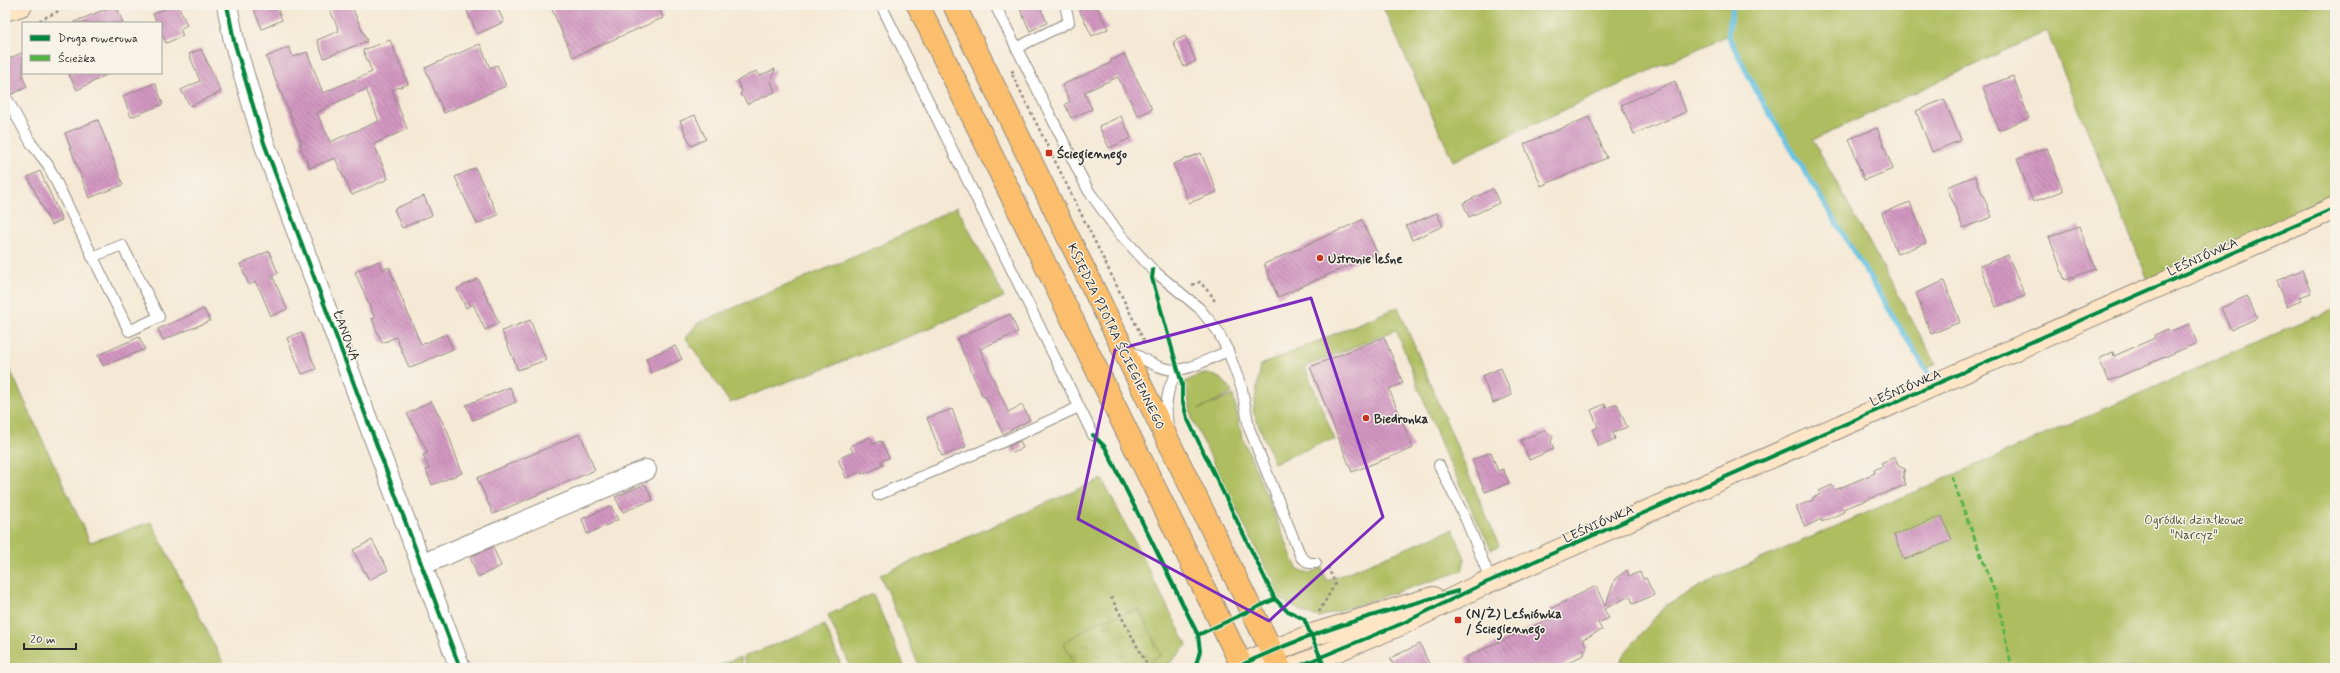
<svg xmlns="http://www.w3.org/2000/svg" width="2340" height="673" font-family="Mynerve,sans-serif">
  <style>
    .green { fill: #aebd5f; stroke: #6c7445 }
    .park { fill: url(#park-tufts); stroke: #6c7445 }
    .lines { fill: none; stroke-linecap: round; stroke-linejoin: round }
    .stream { stroke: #66c3e4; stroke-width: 5 }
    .building { fill: url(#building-back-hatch); fill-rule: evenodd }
    .lane-casing { stroke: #908a80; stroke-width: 12 }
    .street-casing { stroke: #908a80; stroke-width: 22 }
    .secondary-casing { stroke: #908a80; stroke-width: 24 }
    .primary-casing { stroke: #908a80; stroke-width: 24 }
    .path { stroke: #908a80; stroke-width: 2.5; stroke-dasharray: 3 3; stroke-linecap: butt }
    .lane { stroke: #fff; stroke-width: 10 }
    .street { stroke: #fff; stroke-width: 20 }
    .secondary { stroke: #fde5c5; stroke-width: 22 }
    .primary { stroke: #fabe6d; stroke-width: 22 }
    .quiet { stroke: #56b246; stroke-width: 3; stroke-dasharray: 6 3; stroke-linecap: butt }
    .cycleway-casing { stroke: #f7f3e8; stroke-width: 6 }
    .cycleway { stroke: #00873e; stroke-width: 4 }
    .marked { fill: none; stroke: #7b2cbf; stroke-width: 3; stroke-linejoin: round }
    .poi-dot { fill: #c8321e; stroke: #f7f3e8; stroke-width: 1.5 }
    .labels { text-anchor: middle; stroke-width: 3; stroke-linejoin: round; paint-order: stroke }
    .poi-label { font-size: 13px; font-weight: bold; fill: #2b2b2b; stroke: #f7f3e8; text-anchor: start }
    .street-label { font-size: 13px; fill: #2b2b2b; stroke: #f7f3e8 }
    .park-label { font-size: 13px; fill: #52573b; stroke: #f7f3e8 }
  </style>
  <defs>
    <pattern id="park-tufts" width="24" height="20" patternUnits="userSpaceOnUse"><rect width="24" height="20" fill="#aebd5f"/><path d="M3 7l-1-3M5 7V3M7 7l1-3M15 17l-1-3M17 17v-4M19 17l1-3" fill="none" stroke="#8e9a4f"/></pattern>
    <pattern id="building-back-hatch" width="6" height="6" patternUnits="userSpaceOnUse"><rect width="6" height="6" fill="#d296c1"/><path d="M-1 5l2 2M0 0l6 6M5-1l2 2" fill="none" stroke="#ab7b9d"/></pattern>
  </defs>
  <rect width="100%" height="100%" fill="#f7f3e8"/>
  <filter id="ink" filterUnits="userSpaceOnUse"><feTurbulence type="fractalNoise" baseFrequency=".025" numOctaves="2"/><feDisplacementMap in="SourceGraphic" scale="8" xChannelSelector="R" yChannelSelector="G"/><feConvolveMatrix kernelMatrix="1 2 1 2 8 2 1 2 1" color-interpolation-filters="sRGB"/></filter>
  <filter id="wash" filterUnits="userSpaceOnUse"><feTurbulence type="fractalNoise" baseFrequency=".012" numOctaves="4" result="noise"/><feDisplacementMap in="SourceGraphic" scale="16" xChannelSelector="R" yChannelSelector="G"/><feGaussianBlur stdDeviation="0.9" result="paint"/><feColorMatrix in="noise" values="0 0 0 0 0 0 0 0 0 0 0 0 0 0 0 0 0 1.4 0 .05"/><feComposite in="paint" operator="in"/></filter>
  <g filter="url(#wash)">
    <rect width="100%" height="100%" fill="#f5e9d5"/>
    <g class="green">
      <polygon points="1382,5 2335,5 2335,195 2148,280 2047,31 1813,140 1936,364 1925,369 1759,96 1728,35 1453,161"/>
      <polygon points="957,207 1004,297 900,340 730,403 686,338 698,323 877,247"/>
      <polygon points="1398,307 1499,546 1491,549 1445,454 1396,330 1305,367 1335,440 1327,441 1274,463 1253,411 1261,365"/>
      <polygon points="2335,308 2335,668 1618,668 1624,654 1665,606 1706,583"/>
      <polygon points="5,359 90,542 151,522 226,668 5,668"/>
      <path d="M1201 374C1216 373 1226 380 1232 393L1199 409 1233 395 1242 436 1297 569 1309 573 1322 568 1327 581 1453 529 1465 559 1462 571 1320 617 1307 614 1281 600 1272 582 1274 580 1267 572 1192 419 1185 382Z"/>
      <polygon points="1102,479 1187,645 1170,663 1161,668 920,668 880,575"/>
      <polygon points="873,594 905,668 851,668 828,615"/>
      <polygon points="825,625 842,668 747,668 743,657"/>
      <polygon points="740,657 744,668 713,668"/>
    </g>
    <polygon class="park" points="1139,609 1161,655 1137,668 1076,668 1064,643 1099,621"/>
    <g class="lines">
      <polyline class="stream" points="1733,5 1728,35 1759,96 1932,380"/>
    </g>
    <g id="blocks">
      <g class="building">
        <polygon points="116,5 123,23 74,23 74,22"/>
        <polygon points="174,5 178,5 187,25 180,29 183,36 166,43 161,32 161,23 157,23 153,14"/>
        <polygon points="252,5 276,5 282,20 262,29"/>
        <polygon points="328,5 351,5 367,41 324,58 317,40 339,31"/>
        <polygon points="480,5 496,5 504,22 477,34 467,11"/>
        <polygon points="550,5 658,5 663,18 573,57"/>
        <polygon points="1018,5 1039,5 1047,23 1030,31"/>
        <polygon points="1077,5 1096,5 1108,29 1092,36"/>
        <polygon points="1185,36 1196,61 1184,67 1173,42"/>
        <path d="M390 40 408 84 392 90 407 129 374 144 388 179 352 195 335 158 310 168 299 144 302 143 266 57 289 47 293 57 307 52 323 93 372 72 363 50ZM366 89 379 121 330 142 317 113 329 106Z"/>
        <polygon points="480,44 490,68 497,65 506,86 444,113 425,68"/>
        <polygon points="201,49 221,92 190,106 181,90 200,81 189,54"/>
        <polygon points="23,52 23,78 27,87 12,94 5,89 5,61"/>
        <polygon points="1124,54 1152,109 1138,116 1118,77 1084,92 1092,109 1071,118 1065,104 1070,102 1062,85 1111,63 1110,61"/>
        <polygon points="775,69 771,81 775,92 747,104 744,98 740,95 742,91 737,81 756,71 759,76"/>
        <polygon points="68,73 110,73 77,90"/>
        <polygon points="2013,76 2029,118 1999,130 1983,87"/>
        <polygon points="1675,81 1686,112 1634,134 1621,105"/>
        <polygon points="155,83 163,104 131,117 123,96"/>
        <polygon points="1944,99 1961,140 1932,152 1916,111"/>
        <polygon points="695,115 706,139 691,146 680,121"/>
        <polygon points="1121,116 1131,138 1109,148 1099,126"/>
        <polygon points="1589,117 1607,158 1541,186 1524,144"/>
        <polygon points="98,120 123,185 89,198 65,133"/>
        <polygon points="1877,128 1893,169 1864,180 1849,139"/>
        <polygon points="2047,148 2063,191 2033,202 2017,159"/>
        <polygon points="1201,153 1217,192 1189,203 1173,164"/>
        <polygon points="475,168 498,215 477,224 455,177"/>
        <polygon points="40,171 62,220 51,225 28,177"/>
        <polygon points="1975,176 1992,217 1963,228 1947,187"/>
        <polygon points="1493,189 1499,203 1469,217 1463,203"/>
        <polygon points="424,196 432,215 402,228 394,209"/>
        <polygon points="1910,202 1926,243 1897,254 1882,213"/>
        <polygon points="1437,213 1443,226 1412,240 1406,226"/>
        <polygon points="1362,220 1377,253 1278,297 1264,264"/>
        <polygon points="2079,226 2095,269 2065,280 2049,237"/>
        <polygon points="269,251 278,273 272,275 287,309 271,316 260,290 255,282 249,285 240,264"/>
        <polygon points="2008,255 2025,296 1996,307 1980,266"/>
        <polygon points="379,261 383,270 389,267 421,345 446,334 453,349 409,368 396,337 382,343 372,319 375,318 355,272"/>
        <polygon points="2302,270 2311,293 2300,297 2302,300 2287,307 2276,281"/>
        <polygon points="478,279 499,323 485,330 473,304 466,308 457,289"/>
        <polygon points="1944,281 1960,322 1931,334 1916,293"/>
        <polygon points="2247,296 2257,318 2231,330 2221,308"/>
        <polygon points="204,309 210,321 163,340 158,329"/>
        <polygon points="1010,314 1018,332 980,349 1008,412 1022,405 1030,420 1003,434 985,396 983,397 957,339"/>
        <polygon points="530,320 546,360 518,370 502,331"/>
        <polygon points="2189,324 2197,343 2109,381 2099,359 2113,352 2114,356 2155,338 2154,335 2168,329 2169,332"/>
        <polygon points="301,332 316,369 302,374 287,338"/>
        <polygon points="139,337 145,349 103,366 98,355"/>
        <polygon points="1384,337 1403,383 1389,389 1413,448 1352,472 1310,367"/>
        <polygon points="675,346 682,359 651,373 646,358"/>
        <polygon points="1501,368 1512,395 1493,403 1482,376"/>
        <polygon points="510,387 516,402 473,420 466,405"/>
        <polygon points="431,401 447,430 462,473 432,485 426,470 429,469 423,455 428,453 407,414"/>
        <polygon points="1605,404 1606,408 1617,404 1627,427 1613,433 1615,439 1599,446 1592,430 1598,427 1591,410"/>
        <polygon points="952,409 966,447 942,456 927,418"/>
        <polygon points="1546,430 1548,434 1553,436 1551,442 1554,449 1529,460 1521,440"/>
        <polygon points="580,434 595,470 493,514 477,478"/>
        <polygon points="870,437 873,444 881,441 889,458 881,461 883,465 869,472 862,474 861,471 846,478 838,459 853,452 850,446"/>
        <polygon points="1020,441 1023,448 1013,453 1009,446"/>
        <polygon points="1491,452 1498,471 1503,469 1509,483 1485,492 1472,460"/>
        <polygon points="1895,457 1898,466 1905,469 1903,476 1906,485 1843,509 1844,512 1822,522 1821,519 1805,527 1796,507 1813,500 1812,498 1821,494 1819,491 1832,485 1835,490 1875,473 1874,470 1883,466 1881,463"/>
        <polygon points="645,484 653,500 623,512 615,497"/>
        <polygon points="611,506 618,520 587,534 582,519"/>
        <polygon points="1942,516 1952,540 1904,560 1894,535"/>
        <polygon points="372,540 388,570 369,580 353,550"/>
        <polygon points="493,547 501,566 478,577 470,557"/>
        <polygon points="1627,570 1629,576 1640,572 1643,579 1646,578 1654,595 1633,604 1630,596 1604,609 1609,618 1598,623 1602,630 1583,639 1587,648 1583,650 1585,654 1559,668 1468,668 1466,657 1554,617 1550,609 1596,586 1605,606 1615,579"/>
        <polygon points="1420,644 1431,668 1395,668 1390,658"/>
      </g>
    </g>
  </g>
  <g filter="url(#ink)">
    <use href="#blocks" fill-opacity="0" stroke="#908a80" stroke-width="1"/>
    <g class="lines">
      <defs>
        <g id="lane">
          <polyline points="881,5 1093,435"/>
          <polyline points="995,5 1088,190 1119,233 1153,270 1199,308 1217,330 1228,351 1242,389 1249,428 1301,557 1309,563 1316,563"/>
          <polyline points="1016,48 1069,22 1065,5"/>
          <polyline points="5,95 31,143 48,165 129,331 159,317 122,245 92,257"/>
          <path d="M1129 350C1175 381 1181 371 1228 351"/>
          <path d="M1168 425C1165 407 1166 385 1179 371"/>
          <polyline points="1439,465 1467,522 1491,581"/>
          <polyline points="878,495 998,444 1079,407"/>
        </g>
        <g id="street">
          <polyline points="227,5 234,41 264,143 460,668"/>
          <polyline points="421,565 646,470"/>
        </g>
        <g id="secondary">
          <polyline points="5,10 21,5"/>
          <polyline points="1241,665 1312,635 1433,598"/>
          <polyline points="1294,668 1401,624 1483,584 2335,208"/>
        </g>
        <g id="primary">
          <polyline points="918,5 1243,668"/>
          <polyline points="954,5 1280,668"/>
        </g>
      </defs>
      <use href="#lane" class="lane-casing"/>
      <use href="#street" class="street-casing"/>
      <use href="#secondary" class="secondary-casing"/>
      <use href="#primary" class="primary-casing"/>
      <g class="path">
        <polyline points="34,23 71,5"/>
        <polyline points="1014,71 1011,72 1145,343"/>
        <polyline points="1192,285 1200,282 1214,298 1214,303"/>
        <polyline points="1111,597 1146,663 1135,668"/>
        <polyline points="1319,612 1335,584 1328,567"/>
      </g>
      <use href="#lane" class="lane"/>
      <use href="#street" class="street"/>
      <use href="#secondary" class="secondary"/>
      <use href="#primary" class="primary"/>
      <polyline class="quiet" points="1951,476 1996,595 2012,668"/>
      <defs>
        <g id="cycleway">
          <polyline points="227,5 234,41 264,143 460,668"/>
          <polyline points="1153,270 1152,278 1182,384 1182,399 1187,418 1275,599 1286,610 1304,619 1325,668"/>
          <polyline points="1093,435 1105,447 1198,635 1200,651 1195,668"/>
          <polyline points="1198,635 1275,599"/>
          <path d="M1235 668C1306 633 1382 612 1458 591"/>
          <polyline points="1294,668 1401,624 1483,584 2335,208"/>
        </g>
      </defs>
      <use href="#cycleway" class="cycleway-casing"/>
      <use href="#cycleway" class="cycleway"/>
    </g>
  </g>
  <path class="marked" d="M1311 298 1383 517 1269 621 1078 519 1115 350Z"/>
  <g class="poi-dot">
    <rect x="1045" y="149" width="8" height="8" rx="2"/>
    <circle cx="1320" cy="258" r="4"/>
    <circle cx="1366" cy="418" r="4"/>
    <rect x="1454" y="616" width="8" height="8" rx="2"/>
  </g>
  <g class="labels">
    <g class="poi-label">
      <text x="1057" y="158">Ściegiennego</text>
      <text x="1328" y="263">Ustronie leśne</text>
      <text x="1374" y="423">Biedronka</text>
      <text x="1466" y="618">(N/Ż) Leśniówka<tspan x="1466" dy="15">/ Ściegiennego</tspan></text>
    </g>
    <g class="street-label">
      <text transform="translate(2202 256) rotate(-24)" y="5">LEŚNIÓWKA</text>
      <text transform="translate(347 335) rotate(70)" y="5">ŁANOWA</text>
      <text transform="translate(1117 336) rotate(64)" y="5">KSIĘDZA PIOTRA ŚCIEGIENNEGO</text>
      <text transform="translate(1905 387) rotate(-23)" y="5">LEŚNIÓWKA</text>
      <text transform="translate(1598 523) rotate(-24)" y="5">LEŚNIÓWKA</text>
    </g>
    <g class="park-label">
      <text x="2194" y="524">Ogródki działkowe<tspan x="2194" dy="15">"Narcyz"</tspan></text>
    </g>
  </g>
  <rect width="2340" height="673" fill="none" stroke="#f7f3e8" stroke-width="20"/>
  <rect x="22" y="22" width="140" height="52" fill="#f7f3e8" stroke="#a5a39c"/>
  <rect x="30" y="35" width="20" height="6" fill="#00873e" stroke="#a5a39c"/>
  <text x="58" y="42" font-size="12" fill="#2b2b2b">Droga rowerowa</text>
  <rect x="30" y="55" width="20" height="6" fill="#56b246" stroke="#a5a39c"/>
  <text x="58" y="62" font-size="12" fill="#2b2b2b">Ścieżka</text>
  <path d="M24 643v6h52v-6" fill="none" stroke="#2b2b2b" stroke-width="2"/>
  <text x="30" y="643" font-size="12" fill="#2b2b2b" stroke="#f7f3e8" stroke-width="3" paint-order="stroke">20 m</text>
</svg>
